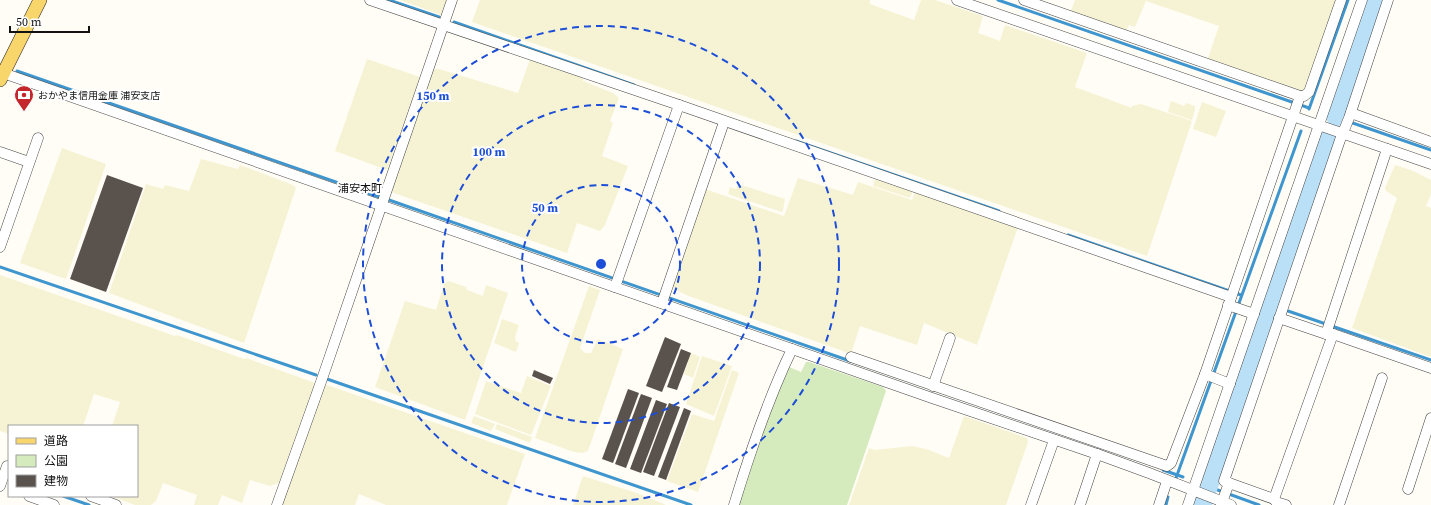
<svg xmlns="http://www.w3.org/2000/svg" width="1431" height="505" font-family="'Source Serif 4','Noto Sans JP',serif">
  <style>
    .farmland { fill: #f6f3d4 }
    .green { fill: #d5ebbd }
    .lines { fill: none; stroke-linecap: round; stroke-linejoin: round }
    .stream { stroke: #3f96cf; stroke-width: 3 }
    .river { stroke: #b9e0f7; stroke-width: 19 }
    .building { fill: #5a524d }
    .minor-casing { stroke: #444; stroke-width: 11 }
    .major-casing { stroke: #222; stroke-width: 14 }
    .minor { stroke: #fff; stroke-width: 10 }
    .major { stroke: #f9d66b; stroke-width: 13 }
    .ring { fill: none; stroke: #1d4ed8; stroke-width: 2; stroke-dasharray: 7 5 }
    .labels { text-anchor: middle; stroke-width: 4; stroke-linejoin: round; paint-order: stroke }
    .poi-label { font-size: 10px; fill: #111; stroke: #fff; text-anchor: start }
    .neighbourhood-label { font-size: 11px; fill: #111; stroke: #fff }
    .centre { fill: #1d4ed8; stroke: #fff; stroke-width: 2 }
    .ring-label { font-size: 12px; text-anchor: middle; font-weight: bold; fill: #1d4ed8; stroke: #fff; stroke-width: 4; stroke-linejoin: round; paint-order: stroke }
  </style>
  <rect width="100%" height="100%" fill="#fffdf5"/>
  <g class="farmland">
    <polygon points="400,0 449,0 444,14 441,15"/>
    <polygon points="480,0 870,0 870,4 914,20 921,0 935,0 983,16 978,33 1000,41 1005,25 1087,53 1075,87 1132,108 1132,106 1141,104 1192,121 1147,256 472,22"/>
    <polygon points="1075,0 1338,0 1308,88 1302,92 1208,58 1219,26 1146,1 1135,27 1129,25 1126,31 1071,11"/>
    <polygon points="367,59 420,77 387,170 335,151"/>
    <polygon points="530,59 583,77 583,81 613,93 619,98 610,121 613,123 602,156 628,166 605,225 600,231 577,223 567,253 391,192 432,72 435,69 439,69 518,93"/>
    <polygon points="1171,101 1184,106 1186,103 1195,106 1195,110 1192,120 1168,112"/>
    <polygon points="1202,102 1226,111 1216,137 1193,129"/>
    <polygon points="62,148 106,164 66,279 20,263"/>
    <polygon points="201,159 238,169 240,165 293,185 296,188 244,343 109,293 146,184 163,189 165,185 189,191"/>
    <polygon points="1395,165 1411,170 1431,180 1431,194 1426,206 1431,208 1431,357 1352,328 1397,198 1386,191 1385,188"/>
    <polygon points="798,178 853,195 858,182 912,200 915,192 1018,227 977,345 924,323 917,345 860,326 851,354 686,295 671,287 705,189 784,216"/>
    <polygon points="875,179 913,191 910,198 873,186"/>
    <polygon points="738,184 785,199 783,210 782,212 730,195 728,193 730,187 736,189"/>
    <polygon points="0,275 175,336 177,335 244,359 246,358 315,383 279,483 270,486 250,480 242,503 222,495 218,505 194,505 197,495 163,483 156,501 151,505 135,505 111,496 137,496 137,426 112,426 120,402 94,394 83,426 9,426 9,434 0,431"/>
    <polygon points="449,281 466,287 467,290 483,296 486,285 508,293 465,420 375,387 405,301 436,310 444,284"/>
    <polygon points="589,286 600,290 580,348 585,353 591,353 598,339 623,349 588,451 582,453 574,452 535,438"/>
    <polygon points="502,319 519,325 515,337 516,341 519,343 516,352 494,343"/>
    <polygon points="691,353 700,357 693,378 684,374"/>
    <polygon points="702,356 732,366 714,416 686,404"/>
    <polygon points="732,370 739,373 698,492 667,481 692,414 714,421"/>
    <polygon points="527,376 551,386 531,435 475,414 486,381 521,393"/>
    <polygon points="324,384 525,454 507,505 386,505 359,494 355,505 281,505"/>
    <polygon points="474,416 495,424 491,431 471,423"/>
    <polygon points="964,416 1027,438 1028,442 1006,505 849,505 869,448 874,450 913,446 929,450 949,458"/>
    <polygon points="497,424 532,437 530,443 495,429"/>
    <polygon points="583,476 637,493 666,505 573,505"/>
  </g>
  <polygon class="green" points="806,362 809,362 883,387 886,391 847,505 736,505 787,366 801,372"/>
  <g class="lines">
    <g class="stream">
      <polyline points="389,0 439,17"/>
      <polyline points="998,0 1309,108"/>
      <polyline points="454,22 634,85"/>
      <polyline points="17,71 379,197"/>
      <polyline points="1309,109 1348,0"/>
      <polyline points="1337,115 1344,120 1431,150"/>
      <polyline points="796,141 999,211"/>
      <polyline points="389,200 850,361"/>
      <polyline points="1068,235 1241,295"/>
      <polyline points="0,267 316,375"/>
      <polyline points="1271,305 1275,307"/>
      <polyline points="1288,311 1431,360"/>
      <polyline points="327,379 691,505"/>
      <polyline points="1163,470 1183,477"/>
      <polyline points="1176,478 1301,131"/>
      <polyline points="1204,485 1259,505"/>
      <polyline points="63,496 89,505"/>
      <polyline points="1166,505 1168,497"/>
    </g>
    <g class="river">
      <polyline points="1336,117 1376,0"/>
      <polyline points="1202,505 1330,134"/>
    </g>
  </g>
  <g class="building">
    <polygon points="107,175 143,188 106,292 70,279"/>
    <polygon points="665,337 681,344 662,392 646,386"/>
    <polygon points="681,349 691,353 677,390 667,387"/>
    <polygon points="534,370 553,378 550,384 532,376"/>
    <polygon points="628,389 639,393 613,463 602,459"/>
    <polygon points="641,394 652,398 626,468 615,464"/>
    <polygon points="656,400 667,404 641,473 630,469"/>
    <polygon points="669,403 680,407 654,476 643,472"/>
    <polygon points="684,408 691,411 666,480 658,477"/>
  </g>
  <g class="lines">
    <defs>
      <g id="minor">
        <polyline points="370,0 679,105 1231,297"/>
        <polyline points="957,0 1431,164"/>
        <polyline points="0,72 932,398 1097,454 1149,473 1231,505"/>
        <polyline points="1300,96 1304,96 1309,92 1341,0"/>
        <polyline points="1351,113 1431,142"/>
        <polyline points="0,152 29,162"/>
        <polyline points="0,247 38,138"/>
        <polyline points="615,287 679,105"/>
        <polyline points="662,303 724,122"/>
        <polyline points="1228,305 1254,314"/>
        <polyline points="1279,318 1326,334 1333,334 1431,368"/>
        <polyline points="1326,334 1387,149"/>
        <polyline points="851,357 1167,466 1171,463 1205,374 1300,96 1024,0"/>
        <polyline points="1205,374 1230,384"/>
        <polyline points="933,386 950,338"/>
        <polyline points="1229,483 1274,499 1276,502 1286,505"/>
        <polyline points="0,486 7,466"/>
        <polyline points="1408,489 1431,418"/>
        <polyline points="29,496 54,505"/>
        <polyline points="91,496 116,505"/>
        <polyline points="1274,499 1333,334"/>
        <polyline points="277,505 322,379 452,0"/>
        <path d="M734 505C750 452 768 399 792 349"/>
        <polyline points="1031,505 1054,440"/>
        <polyline points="1080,505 1097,454"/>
        <polyline points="1159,505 1167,481"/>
        <polyline points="1188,505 1362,0"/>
        <polyline points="1221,505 1229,483 1224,481 1340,140 1349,118 1388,0"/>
        <polyline points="1339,505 1382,378"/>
      </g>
      <polyline id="major" points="0,80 40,0"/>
    </defs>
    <use href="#minor" class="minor-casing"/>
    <use href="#major" class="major-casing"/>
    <use href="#minor" class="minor"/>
    <use href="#major" class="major"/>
  </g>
  <g class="ring">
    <circle cx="601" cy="264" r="79"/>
    <circle cx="601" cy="264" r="159"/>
    <circle cx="601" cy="264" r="238"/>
  </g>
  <defs>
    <symbol id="bank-pin" viewBox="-11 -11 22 30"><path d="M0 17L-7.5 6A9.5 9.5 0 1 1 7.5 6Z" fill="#c4262e" stroke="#fff"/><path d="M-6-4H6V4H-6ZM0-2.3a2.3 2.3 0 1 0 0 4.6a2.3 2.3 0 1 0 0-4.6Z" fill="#fff"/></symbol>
  </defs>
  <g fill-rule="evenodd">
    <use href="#bank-pin" x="13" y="84" width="22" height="30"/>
  </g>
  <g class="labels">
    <g class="poi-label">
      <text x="38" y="99">おかやま信用金庫 浦安支店</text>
    </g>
    <g class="neighbourhood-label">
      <text x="360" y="192">浦安本町</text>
    </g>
  </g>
  <circle cx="601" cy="264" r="6" class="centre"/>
  <g class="ring-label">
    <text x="433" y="100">150 m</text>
    <text x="489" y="156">100 m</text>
    <text x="545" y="212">50 m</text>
  </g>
  <rect x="8" y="425" width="130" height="72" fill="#ffffff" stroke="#a0a0a0"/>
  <rect x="16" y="438" width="20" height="6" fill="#f9d66b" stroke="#a0a0a0"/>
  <text x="44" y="445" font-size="12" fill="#111111">道路</text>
  <rect x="16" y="455" width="20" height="12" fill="#d5ebbd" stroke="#a0a0a0"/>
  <text x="44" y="465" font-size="12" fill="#111111">公園</text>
  <rect x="16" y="475" width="20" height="12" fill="#5a524d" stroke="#a0a0a0"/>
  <text x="44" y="485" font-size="12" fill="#111111">建物</text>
  <path d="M10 26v6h79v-6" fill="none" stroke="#111111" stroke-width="2"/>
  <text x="16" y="26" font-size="12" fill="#111111" stroke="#ffffff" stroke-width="3" paint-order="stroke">50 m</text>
</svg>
